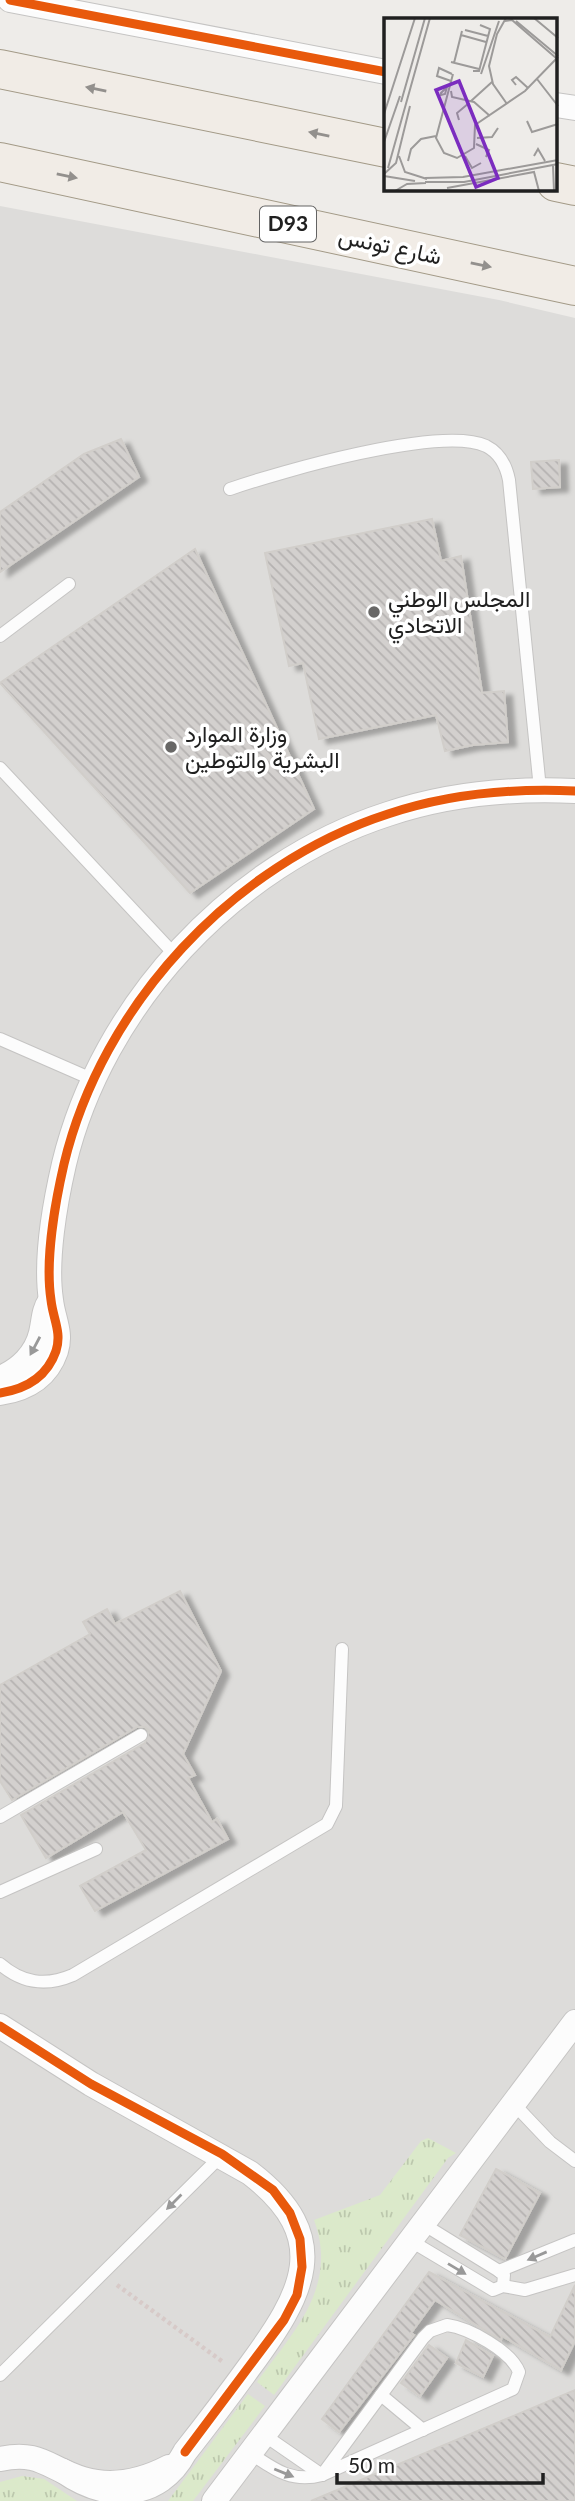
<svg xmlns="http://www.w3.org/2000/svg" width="575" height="2501" font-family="Lato,Vazirmatn,sans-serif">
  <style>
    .residential { fill: #dddcda }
    .grass { fill: url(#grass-tufts) }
    .building { fill: url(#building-back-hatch); stroke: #d1ceca; stroke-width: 2; filter: url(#shadow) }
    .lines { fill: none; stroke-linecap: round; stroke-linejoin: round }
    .lane-casing { stroke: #c5c4c3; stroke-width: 14 }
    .street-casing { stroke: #c5c4c3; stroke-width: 26 }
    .primary-casing { stroke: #a39a87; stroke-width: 40 }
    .path { stroke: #d7cac8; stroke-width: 4.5; stroke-dasharray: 3.5 3.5; stroke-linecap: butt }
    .lane { stroke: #fcfcfc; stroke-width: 12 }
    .street { stroke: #fcfcfc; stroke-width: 24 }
    .primary { stroke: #f1ece6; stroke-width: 38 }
    .cycleway-casing { stroke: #fff; stroke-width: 13 }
    .cycleway { stroke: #e8590c; stroke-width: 9 }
    .oneway { fill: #93908d }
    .oneway2 { fill: #999 }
    .poi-dot { fill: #686766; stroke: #fff; stroke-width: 2.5 }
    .labels { text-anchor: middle; stroke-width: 7; stroke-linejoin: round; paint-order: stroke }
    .shield { fill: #fff; stroke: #636363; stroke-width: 2 }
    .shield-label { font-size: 21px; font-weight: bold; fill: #202020 }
    .street-label { font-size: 23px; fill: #202020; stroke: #fff }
    .poi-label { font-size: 23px; fill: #202020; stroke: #fff; text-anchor: start }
    .inset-road { fill: none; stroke: #9c9a99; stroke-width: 2 }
    .view { fill: #7b2cbf; fill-opacity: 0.15; stroke: #7b2cbf; stroke-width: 3.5 }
    .inset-edge { fill: none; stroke: #202020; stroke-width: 3.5 }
  </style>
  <defs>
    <pattern id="grass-tufts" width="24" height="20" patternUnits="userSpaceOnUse" patternTransform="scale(1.75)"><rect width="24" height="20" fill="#dbe9ca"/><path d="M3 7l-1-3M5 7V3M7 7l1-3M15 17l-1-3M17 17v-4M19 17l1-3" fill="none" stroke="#bcc8ad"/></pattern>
    <pattern id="building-back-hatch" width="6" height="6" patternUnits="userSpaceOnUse" patternTransform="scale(1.75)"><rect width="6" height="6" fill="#d3d0ce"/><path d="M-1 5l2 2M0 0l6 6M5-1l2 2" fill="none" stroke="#b5b2b1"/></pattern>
    <filter id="shadow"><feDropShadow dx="8" dy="4.5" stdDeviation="2" flood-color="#0004"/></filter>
  </defs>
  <rect width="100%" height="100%" fill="#eeece9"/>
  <polygon class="residential" points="0,206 499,300 575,318 575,2501 0,2501"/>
  <g class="grass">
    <path d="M428 2138 456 2153 448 2158 274 2395 257 2382C293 2332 339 2287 314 2220L380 2195 421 2141Z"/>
    <polygon points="248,2394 265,2406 193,2501 168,2501"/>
    <polygon points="22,2476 44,2479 77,2501 0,2501 0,2482"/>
  </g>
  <g class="building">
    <polygon points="121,439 139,477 0,572 0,512 84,454"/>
    <polygon points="559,460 560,487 533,489 531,462"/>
    <polygon points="432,519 441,561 461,556 482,693 504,691 508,742 473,745 445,751 436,715 319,739 303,663 289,666 265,553"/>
    <polygon points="195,549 314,809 190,893 0,683"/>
    <polygon points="180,1591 221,1671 183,1754 195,1775 188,1778 212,1822 217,1819 228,1839 95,1911 80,1886 146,1850 123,1812 46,1858 21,1815 145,1743 149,1731 145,1727 137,1727 12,1800 0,1781 0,1685 90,1634 83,1622 107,1609 115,1624"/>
    <polygon points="496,2169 540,2193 505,2259 460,2235"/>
    <polygon points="429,2272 550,2337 575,2285 575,2341 561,2370 502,2336 501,2340 435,2300 411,2333 414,2335 339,2432 322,2419"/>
    <polygon points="466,2340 493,2356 483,2377 456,2363"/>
    <polygon points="429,2345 447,2358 420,2396 401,2383"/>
    <polygon points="575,2390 575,2501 311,2501"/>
  </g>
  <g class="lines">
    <defs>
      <g id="lane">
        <path d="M230 489C279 472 441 425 486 446 500 453 506 465 509 480L540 789"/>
        <polyline points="0,636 69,584"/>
        <polyline points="0,768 176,956"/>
        <polyline points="0,1039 94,1080"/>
        <polyline points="0,1817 141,1735"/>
        <polyline points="0,1892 96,1849"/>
        <path d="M0 1964C22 1983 45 1987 73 1975L327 1824 336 1806 342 1649"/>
        <polyline points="513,2103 550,2142 575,2161"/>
        <polyline points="423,2224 499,2271 504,2275 503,2286"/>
        <polyline points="411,2241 493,2290 503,2286 525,2290 575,2275"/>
        <polyline points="499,2271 575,2240"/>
        <path d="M447 2325C469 2328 511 2351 519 2372L513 2389 322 2475 423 2338 430 2331Z"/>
        <polyline points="0,2375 222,2155"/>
        <polyline points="381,2395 423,2430"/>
        <polyline points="264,2435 322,2475"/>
        <path d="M250 2453C275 2470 292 2483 322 2475"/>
      </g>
      <g id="street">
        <polyline points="10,0 386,72"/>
        <polyline points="556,105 575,108"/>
        <path d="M0 1378C20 1370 36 1354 41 1333 44 1321 43 1311 50 1301"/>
        <path d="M0 1393C26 1389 47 1377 56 1351 62 1332 53 1319 51 1300 45 1261 55 1203 64 1164 102 1005 233 864 388 814 448 794 511 788 575 791"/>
        <path d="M0 2026 91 2084 250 2173C335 2238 303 2294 250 2366 229 2395 207 2424 185 2452 159 2501 106 2501 63 2471"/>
        <path d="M0 2459C40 2450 49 2469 83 2479 113 2488 142 2481 169 2467"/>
        <polyline points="214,2501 575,2022"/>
      </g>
      <g id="primary">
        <polyline points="0,69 386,148"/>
        <polyline points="0,162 575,286"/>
        <polyline points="556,182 575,186"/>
      </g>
    </defs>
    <use href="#lane" class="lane-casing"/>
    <use href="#street" class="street-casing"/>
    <use href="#primary" class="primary-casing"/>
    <polyline class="path" points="117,2285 223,2362"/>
    <use href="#lane" class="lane"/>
    <use href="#street" class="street"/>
    <use href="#primary" class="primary"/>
    <defs>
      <g id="cycleway">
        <polyline points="10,0 386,72"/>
        <path d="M0 1393C26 1389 47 1377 56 1351 62 1332 53 1319 51 1300 45 1261 55 1203 64 1164 102 1005 233 864 388 814 448 794 511 788 575 791"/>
        <polyline points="0,2026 91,2084 222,2154 273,2190 290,2213 300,2239 302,2267 297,2295 284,2320 185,2452"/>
      </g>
    </defs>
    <use href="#cycleway" class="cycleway-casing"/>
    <use href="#cycleway" class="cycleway"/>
  </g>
  <defs><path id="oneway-solid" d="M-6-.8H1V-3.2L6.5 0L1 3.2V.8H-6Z" transform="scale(1.75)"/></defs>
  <g class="oneway">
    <use href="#oneway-solid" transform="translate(96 89) rotate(-169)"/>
    <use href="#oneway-solid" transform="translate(319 134) rotate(-169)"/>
    <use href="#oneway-solid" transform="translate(67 176) rotate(12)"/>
    <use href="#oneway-solid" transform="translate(481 265) rotate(12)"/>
  </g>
  <g class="oneway2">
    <use href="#oneway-solid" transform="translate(35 1346) rotate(118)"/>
    <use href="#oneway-solid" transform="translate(174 2202) rotate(135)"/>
    <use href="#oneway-solid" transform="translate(537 2256) rotate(157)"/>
    <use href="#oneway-solid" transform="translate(457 2269) rotate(31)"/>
    <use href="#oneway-solid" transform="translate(284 2473) rotate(22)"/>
  </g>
  <g class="poi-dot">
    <circle cx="374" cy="612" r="7"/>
    <circle cx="171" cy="747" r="7"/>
  </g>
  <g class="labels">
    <rect class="shield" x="260" y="206.5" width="56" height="35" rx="5"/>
    <g class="shield-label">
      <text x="288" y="231">D93</text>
    </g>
    <g class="street-label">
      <text transform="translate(390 246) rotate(12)" y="8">شارع تونس</text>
    </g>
    <g class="poi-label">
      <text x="388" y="607">المجلس الوطني<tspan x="388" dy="26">الاتحادي</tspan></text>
      <text x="185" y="742">وزارة الموارد<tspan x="185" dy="26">البشرية والتوطين</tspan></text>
    </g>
  </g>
  <g transform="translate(384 18)">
    <rect width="173" height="173" fill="#eeece9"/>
    <path class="inset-road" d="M122 0 113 16 105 48 109 66 123 86M150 0 174 20M121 3 128 2 172 40M132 3 174 38M81 12 104 18M77 17 102 24M67 44 95 51M70 45 78 13M89 53H95L106 11 96 7M69 56 52 120 60 135 73 140 90 130 91 107 141 73 174 39M97 56 115 3M153 61 174 88M67 63 53 58 55 50 68 56M132 67 128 62 132 59 144 70M63 69 61 76 57 77V75ZM67 73 68 79 90 84 106 98M87 83 108 64M17 84 41 0M0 96 31 0M75 102 73 95 85 85M143 103 148 114 174 106M93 120 108 119 114 110M0 124 16 78M92 126 105 132 102 139M15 138 21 154 43 161M81 138 88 150 97 145M150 138 154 131 161 143M24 143 27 131 37 121 52 118M169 148 170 173M4 150 46 0M0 156 12 145 26 88M0 158 31 163M41 160 79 159 174 142M41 164H80L174 146M63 170 150 154 155 173M11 173 23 166 42 165"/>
    <path class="view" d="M75 63 114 160 92 169 52 72Z"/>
    <rect width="173" height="173" class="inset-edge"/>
  </g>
  <path d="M337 2473v10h206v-10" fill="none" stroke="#202020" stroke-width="3.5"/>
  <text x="348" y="2473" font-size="21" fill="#202020" stroke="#ffffff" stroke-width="5" paint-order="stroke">50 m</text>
</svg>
